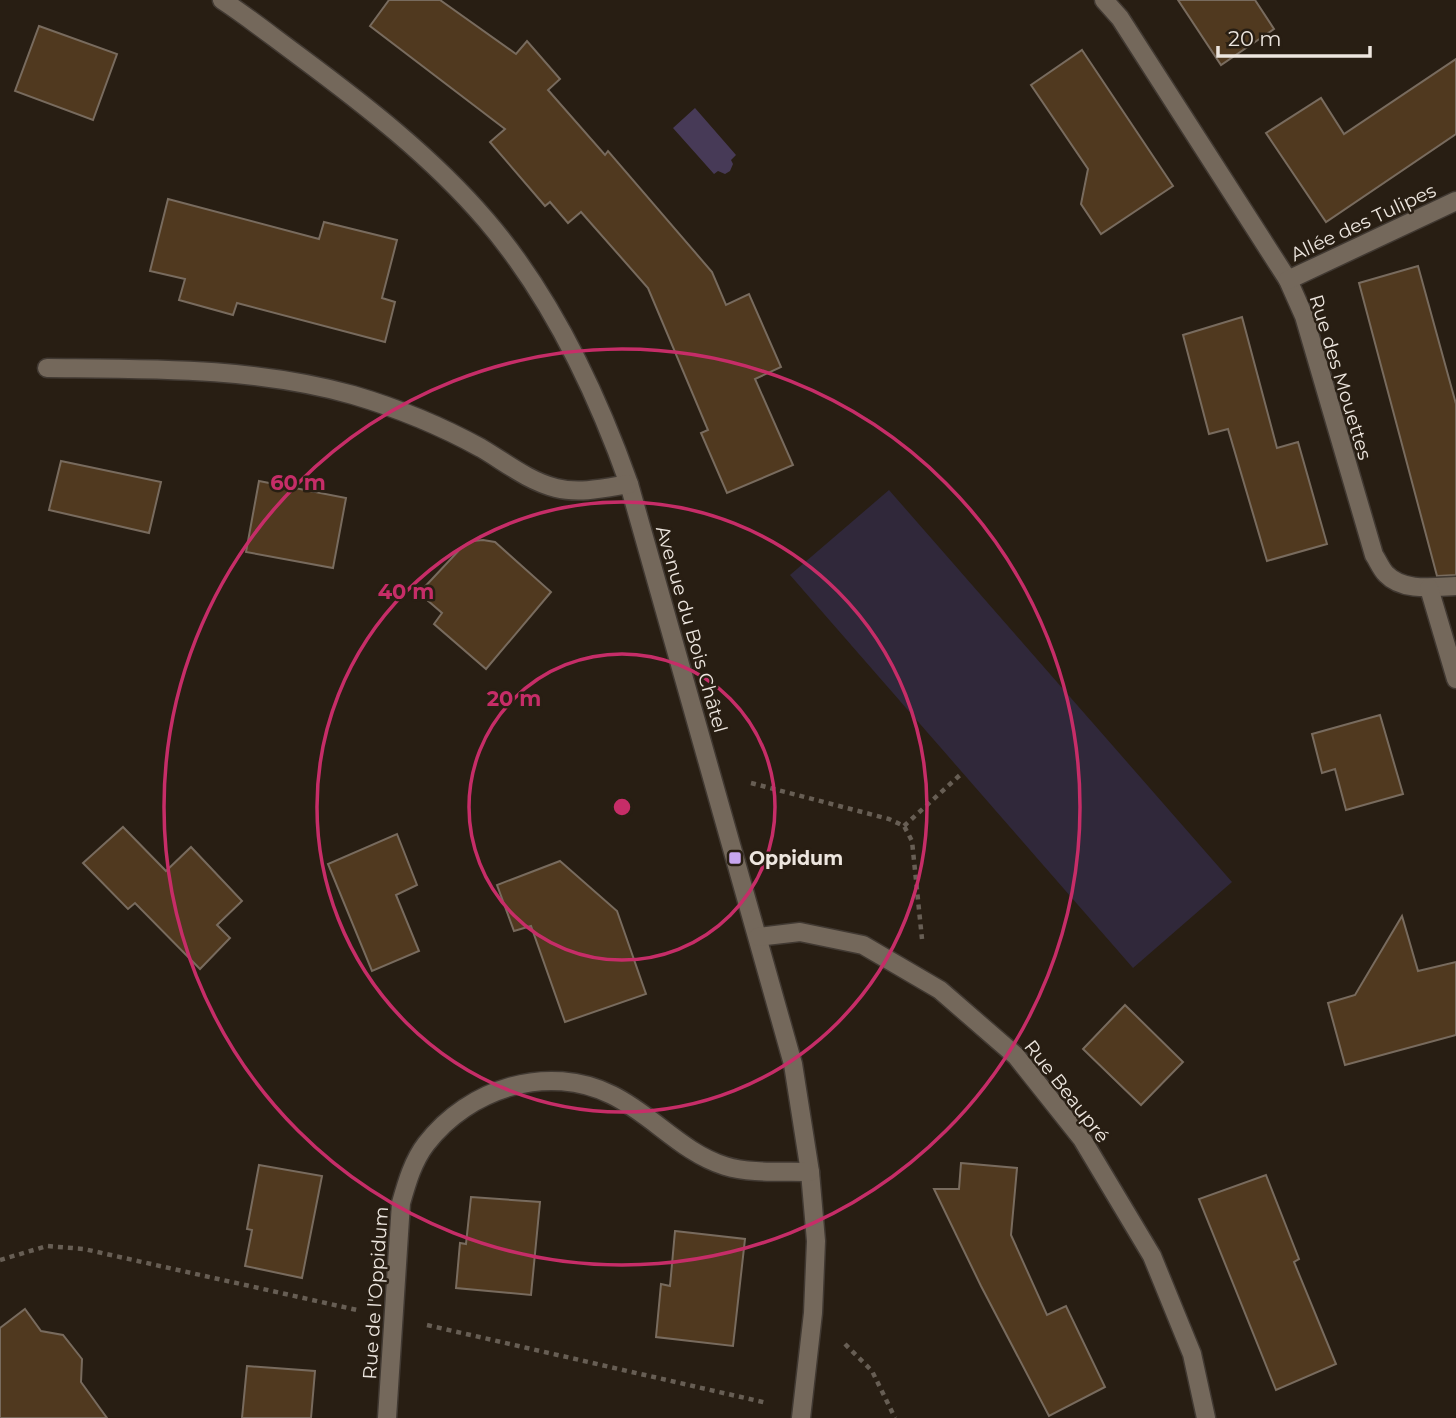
<svg xmlns="http://www.w3.org/2000/svg" width="1456" height="1418" font-family="Montserrat,sans-serif">
  <style>
    .green { fill: #30283a }
    .water { fill: #473a57 }
    .building { fill: #50391f; stroke: #786b5e; stroke-width: 2 }
    .lines { fill: none; stroke-linecap: round; stroke-linejoin: round }
    .minor-casing { stroke: #413932; stroke-width: 21 }
    .path { stroke: #675e54; stroke-width: 4.5; stroke-dasharray: 5 5; stroke-linecap: butt }
    .minor { stroke: #74685b; stroke-width: 18 }
    .ring { fill: none; stroke: #c62d68; stroke-width: 3.5 }
    .poi-dot { fill: #c7a6ef; stroke: #281e13; stroke-width: 2.5 }
    .labels { text-anchor: middle; stroke-width: 5; stroke-linejoin: round; paint-order: stroke }
    .street-label { font-size: 19px; fill: #ede6df; stroke: #281e13 }
    .poi-label { font-size: 19px; font-weight: bold; fill: #ede6df; stroke: #281e13; text-anchor: start }
    .centre { fill: #c62d68; stroke: #281e13; stroke-width: 3.5 }
    .ring-label { font-size: 21px; text-anchor: middle; font-weight: bold; fill: #c62d68; stroke: #281e13; stroke-width: 5; stroke-linejoin: round; paint-order: stroke }
  </style>
  <rect width="100%" height="100%" fill="#281e13"/>
  <polygon class="green" points="889,490 1232,882 1133,968 790,575"/>
  <polygon class="water" points="695,108 736,155 731,160 733,164 730,171 725,174 718,171 714,174 673,128"/>
  <g class="building">
    <polygon points="389,0 440,0 516,54 527,41 560,79 548,90 605,155 608,151 712,272 726,305 749,294 781,367 755,379 793,465 727,493 701,433 708,430 648,288 581,212 568,223 550,202 545,206 490,142 505,129 370,26"/>
    <polygon points="1178,0 1255,0 1274,29 1221,65"/>
    <polygon points="39,26 117,54 93,120 15,91"/>
    <polygon points="1082,50 1173,186 1101,234 1081,204 1088,169 1031,85"/>
    <polygon points="1456,59 1456,134 1326,222 1266,133 1321,98 1344,134"/>
    <polygon points="168,199 319,239 324,222 397,240 382,298 395,302 385,342 237,303 233,315 179,300 185,279 150,271"/>
    <polygon points="1418,266 1456,404 1456,575 1437,576 1359,283"/>
    <polygon points="1242,317 1277,448 1298,442 1327,544 1267,561 1228,429 1209,434 1183,335"/>
    <polygon points="61,461 161,482 149,533 49,510"/>
    <polygon points="259,481 346,498 333,568 246,552"/>
    <polygon points="483,540 495,542 551,592 486,669 434,624 442,613 419,593 462,547 473,541"/>
    <polygon points="1380,715 1403,794 1346,810 1335,769 1322,773 1312,734"/>
    <polygon points="123,827 166,871 191,847 242,901 217,925 230,938 200,969 135,903 128,909 83,863"/>
    <polygon points="397,834 417,885 396,895 419,951 372,971 328,864"/>
    <polygon points="560,861 617,911 646,994 565,1022 531,926 514,931 497,885"/>
    <polygon points="1402,916 1418,971 1456,962 1456,1035 1345,1065 1328,1003 1355,995"/>
    <polygon points="1125,1005 1183,1062 1141,1105 1083,1049"/>
    <polygon points="961,1163 1017,1168 1011,1235 1047,1315 1066,1306 1105,1387 1049,1416 981,1286 934,1189 959,1189"/>
    <polygon points="259,1165 322,1176 302,1278 245,1266 252,1230 247,1229"/>
    <polygon points="1266,1175 1299,1259 1294,1262 1336,1364 1276,1390 1199,1199"/>
    <polygon points="471,1197 540,1202 531,1295 456,1288 460,1243 466,1244"/>
    <polygon points="675,1231 745,1239 733,1346 656,1337 661,1284 670,1286"/>
    <polygon points="25,1309 41,1331 63,1335 82,1359 81,1382 107,1418 0,1418 0,1328"/>
    <polygon points="247,1366 315,1371 311,1418 242,1418"/>
  </g>
  <g class="lines">
    <defs>
      <g id="minor">
        <path d="M222 0C248 17 273 37 299 56 365 105 432 157 486 220 551 296 596 391 629 484L793 1064 810 1172 816 1241 813 1313 801 1418"/>
        <path d="M1104 0 1120 18 1288 280 1304 316 1374 555C1378 561 1381 569 1386 574 1403 592 1434 587 1456 586"/>
        <polyline points="1288,280 1456,201"/>
        <path d="M47 368C150 369 253 367 353 395 397 408 441 426 481 448 505 462 528 481 556 488 580 494 605 488 629 484"/>
        <polyline points="1429,588 1456,679"/>
        <polyline points="758,937 800,932 863,945 940,990 1016,1056 1082,1139 1152,1256 1192,1354 1206,1418"/>
        <path d="M387 1418 401 1203C407 1182 413 1161 426 1144 469 1088 548 1063 612 1095 653 1115 681 1152 725 1166 751 1174 783 1171 810 1172"/>
      </g>
    </defs>
    <use href="#minor" class="minor-casing"/>
    <g class="path">
      <polyline points="751,783 889,819 904,826 912,841 922,939"/>
      <polyline points="904,826 960,775"/>
      <polyline points="0,1260 47,1246 84,1249 357,1310"/>
      <polyline points="427,1325 767,1403"/>
      <polyline points="845,1344 872,1371 895,1418"/>
    </g>
    <use href="#minor" class="minor"/>
  </g>
  <g class="ring">
    <circle cx="622" cy="807" r="153"/>
    <circle cx="622" cy="807" r="305"/>
    <circle cx="622" cy="807" r="458"/>
  </g>
  <rect class="poi-dot" x="728" y="851" width="14" height="14" rx="3.5"/>
  <g class="labels">
    <g class="street-label">
      <text transform="translate(1363 222) rotate(-25)" y="7">Allée des Tulipes</text>
      <text transform="translate(1341 377) rotate(73)" y="7">Rue des Mouettes</text>
      <text transform="translate(692 629) rotate(74)" y="7">Avenue du Bois Châtel</text>
      <text transform="translate(1067 1091) rotate(52)" y="7">Rue Beaupré</text>
      <text transform="translate(375 1293) rotate(-86)" y="7">Rue de l'Oppidum</text>
    </g>
    <g class="poi-label">
      <text x="749" y="865">Oppidum</text>
    </g>
  </g>
  <circle cx="622" cy="807" r="10" class="centre"/>
  <g class="ring-label">
    <text x="298" y="490">60 m</text>
    <text x="406" y="599">40 m</text>
    <text x="514" y="706">20 m</text>
  </g>
  <path d="M1218 46v10h152v-10" fill="none" stroke="#ede6df" stroke-width="3.5"/>
  <text x="1228" y="46" font-size="21" fill="#ede6df" stroke="#281e13" stroke-width="5" paint-order="stroke">20 m</text>
</svg>
